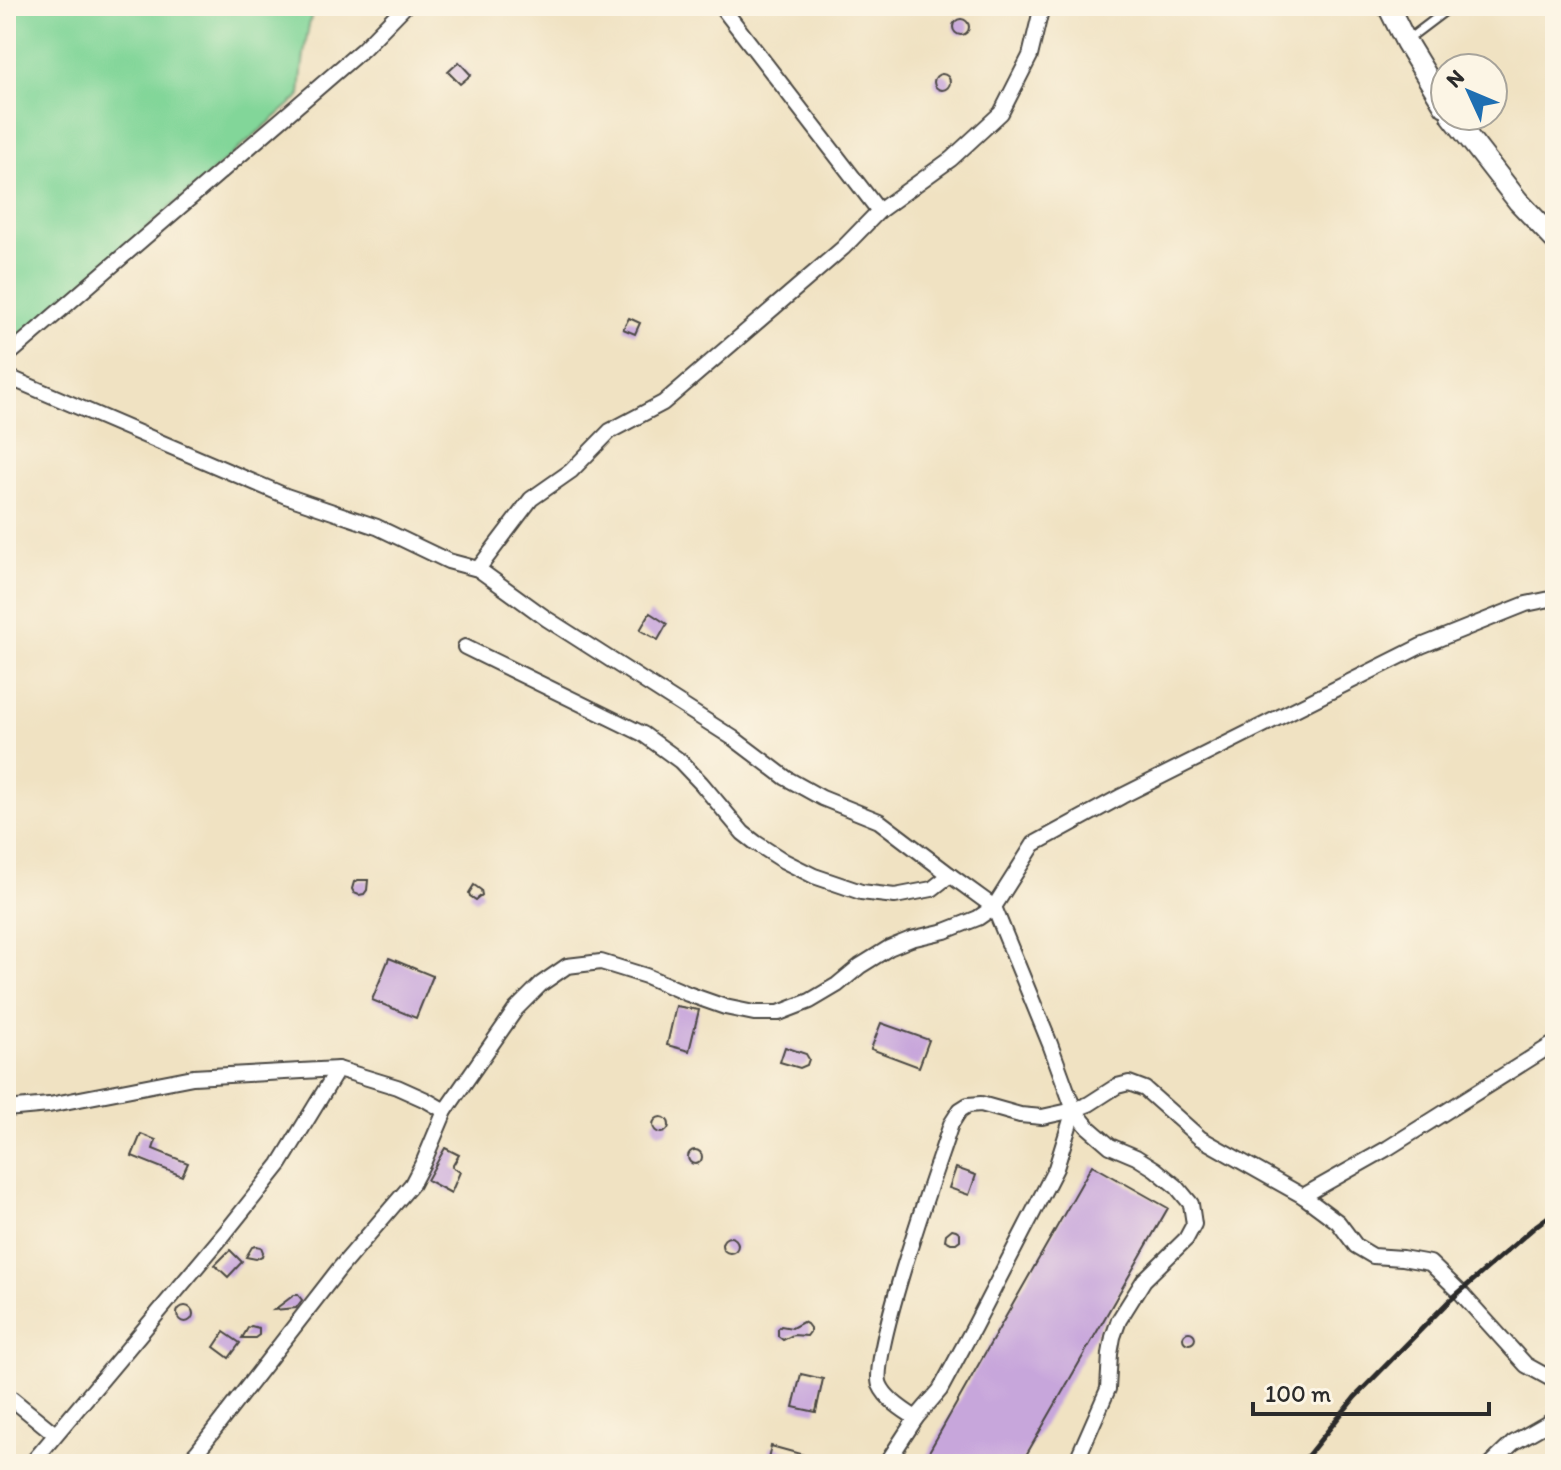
<svg xmlns="http://www.w3.org/2000/svg" width="1561" height="1470" font-family="Itim,sans-serif">
  <style>
    .green { fill: #82d699; stroke: #568062; stroke-width: 2 }
    .building { fill: #c7a6db }
    .lines { fill: none; stroke-linecap: round; stroke-linejoin: round }
    .lane-casing { stroke: #494642; stroke-width: 11 }
    .street-casing { stroke: #494642; stroke-width: 18 }
    .secondary-casing { stroke: #494642; stroke-width: 24 }
    .lane { stroke: #fff; stroke-width: 7 }
    .street { stroke: #fff; stroke-width: 14 }
    .secondary { stroke: #fff; stroke-width: 20 }
    .rail { stroke: #2b2b2b; stroke-width: 5 }
  </style>
  <rect width="100%" height="100%" fill="#fcf5e5"/>
  <filter id="ink" filterUnits="userSpaceOnUse"><feTurbulence type="fractalNoise" baseFrequency=".0125" numOctaves="2"/><feDisplacementMap in="SourceGraphic" scale="16" xChannelSelector="R" yChannelSelector="G"/><feConvolveMatrix kernelMatrix="1 2 1 2 8 2 1 2 1" color-interpolation-filters="sRGB"/></filter>
  <filter id="wash" filterUnits="userSpaceOnUse"><feTurbulence type="fractalNoise" baseFrequency=".006" numOctaves="4" result="noise"/><feDisplacementMap in="SourceGraphic" scale="32" xChannelSelector="R" yChannelSelector="G"/><feGaussianBlur stdDeviation="1.8" result="paint"/><feColorMatrix in="noise" values="0 0 0 0 0 0 0 0 0 0 0 0 0 0 0 0 0 1.4 0 .05"/><feComposite in="paint" operator="in"/></filter>
  <g filter="url(#wash)">
    <rect width="100%" height="100%" fill="#f0e2c2"/>
    <path class="green" d="M6 6H314C305 36 302 65 300 96L6 349Z"/>
    <g id="blocks">
      <g class="building">
        <circle cx="961" cy="27" r="8"/>
        <polygon points="459,62 471,75 460,84 448,72"/>
        <circle cx="942" cy="82" r="8"/>
        <polygon points="629,318 640,323 635,334 623,329"/>
        <polygon points="650,613 667,624 658,640 640,630"/>
        <polygon points="368,880 367,890 364,894 359,895 354,893 352,889 354,882 358,880"/>
        <polygon points="474,885 481,890 482,895 476,900 470,896 469,893"/>
        <polygon points="389,958 433,976 416,1018 372,1000"/>
        <polygon points="676,1006 699,1010 689,1051 667,1045"/>
        <polygon points="881,1023 929,1040 919,1067 871,1049"/>
        <polygon points="785,1047 806,1054 809,1059 807,1065 800,1068 780,1062"/>
        <circle cx="661" cy="1125" r="8"/>
        <polygon points="141,1134 156,1140 153,1149 188,1163 182,1176 132,1156"/>
        <polygon points="445,1148 459,1155 452,1167 460,1172 451,1193 427,1180"/>
        <circle cx="695" cy="1157" r="7"/>
        <polygon points="1092,1165 1168,1208 1021,1464 922,1464"/>
        <polygon points="956,1168 976,1175 969,1195 949,1188"/>
        <polygon points="952,1229 956,1230 960,1233 960,1240 956,1243 951,1243 945,1240 946,1234"/>
        <circle cx="730" cy="1245" r="8"/>
        <polygon points="256,1246 261,1247 263,1252 262,1256 256,1259 246,1257 252,1247"/>
        <polygon points="230,1250 242,1262 228,1277 215,1265"/>
        <polygon points="294,1295 298,1295 302,1300 296,1308 274,1310"/>
        <circle cx="185" cy="1314" r="8"/>
        <polygon points="803,1322 807,1324 810,1328 810,1332 807,1336 793,1335 783,1340 778,1336 778,1329 781,1326 792,1328"/>
        <polygon points="251,1326 259,1328 259,1335 255,1338 242,1338 248,1328"/>
        <circle cx="1189" cy="1338" r="6"/>
        <polygon points="224,1332 240,1343 229,1358 214,1347"/>
        <polygon points="801,1374 823,1379 816,1412 793,1407"/>
        <polygon points="771,1446 822,1460 822,1464 767,1464"/>
      </g>
    </g>
  </g>
  <g filter="url(#ink)">
    <use href="#blocks" fill-opacity="0" stroke="#494642" stroke-width="2"/>
    <g class="lines">
      <defs>
        <polyline id="lane" points="1407,40 1452,6"/>
        <g id="street">
          <polyline points="721,6 879,211"/>
          <polyline points="6,357 363,49 405,6"/>
          <polyline points="6,376 286,496 377,527 448,561 478,569 547,619 733,738 786,778 822,798 879,821 950,875 994,907 1050,1044 1074,1110 1088,1127 1110,1146 1136,1157 1155,1169 1177,1187 1191,1204 1194,1224 1186,1239 1144,1280 1119,1320 1113,1337 1110,1354 1108,1389 1075,1464"/>
          <polyline points="478,569 531,499 571,471 610,431 663,403 843,248 879,211 951,159 1001,113 1030,56 1042,6"/>
          <polyline points="465,647 643,734 680,761 701,783 743,833 756,843 784,861 814,876 861,892 895,896 932,889 950,875"/>
          <polyline points="6,1109 49,1105 193,1077 338,1069 397,1087 426,1100 445,1111"/>
          <polyline points="1303,1196 1388,1148 1555,1043"/>
          <polyline points="6,1394 55,1434"/>
          <path d="M916 1418C903 1410 886 1399 880 1385 869 1361 931 1183 943 1148L951 1124 960 1110 968 1105 981 1104 1020 1115 1042 1117 1074 1110 1089 1104 1117 1086 1129 1083 1145 1089 1200 1138 1303 1196 1338 1222 1356 1246 1373 1256 1402 1258 1430 1263 1460 1292 1526 1365 1555 1381"/>
          <polyline points="31,1464 225,1233 280,1164 338,1069"/>
          <polyline points="185,1464 197,1452 339,1269 412,1184 424,1161 445,1111 516,1009 541,984 567,966 601,962 646,976 688,994 725,1007 754,1013 779,1013 810,1001 837,985 860,966 889,948 911,939 945,931 978,918 994,907 1034,844 1122,796 1421,646 1526,604 1555,598"/>
          <polyline points="886,1464 916,1418 940,1390 974,1327 1056,1168 1074,1110"/>
          <polyline points="1491,1464 1513,1443 1555,1419"/>
        </g>
        <g id="secondary">
          <polyline points="1388,6 1406,42 1445,106"/>
          <polyline points="1452,116 1518,201 1555,240"/>
        </g>
      </defs>
      <use href="#lane" class="lane-casing"/>
      <use href="#street" class="street-casing"/>
      <use href="#secondary" class="secondary-casing"/>
      <use href="#lane" class="lane"/>
      <use href="#street" class="street"/>
      <use href="#secondary" class="secondary"/>
      <polyline class="rail" points="1301,1464 1355,1397 1448,1302 1537,1225 1555,1212"/>
    </g>
  </g>
  <rect width="1561" height="1470" fill="none" stroke="#fcf5e5" stroke-width="32"/>
  <g transform="translate(1469 92) rotate(314)"><circle r="38" fill="#fcf5e5" stroke="#a8a49b" stroke-width="2"/>
  <path d="M0-6L14 30L0 20L-14 30Z" fill="#1f6fb2"/>
  <text y="-12" font-size="22" font-weight="bold" text-anchor="middle" fill="#2b2b2b">N</text>
  </g>
  <path d="M1253 1402v12h236v-12" fill="none" stroke="#2b2b2b" stroke-width="4"/>
  <text x="1265" y="1402" font-size="24" fill="#2b2b2b" stroke="#fcf5e5" stroke-width="6" paint-order="stroke">100 m</text>
</svg>
